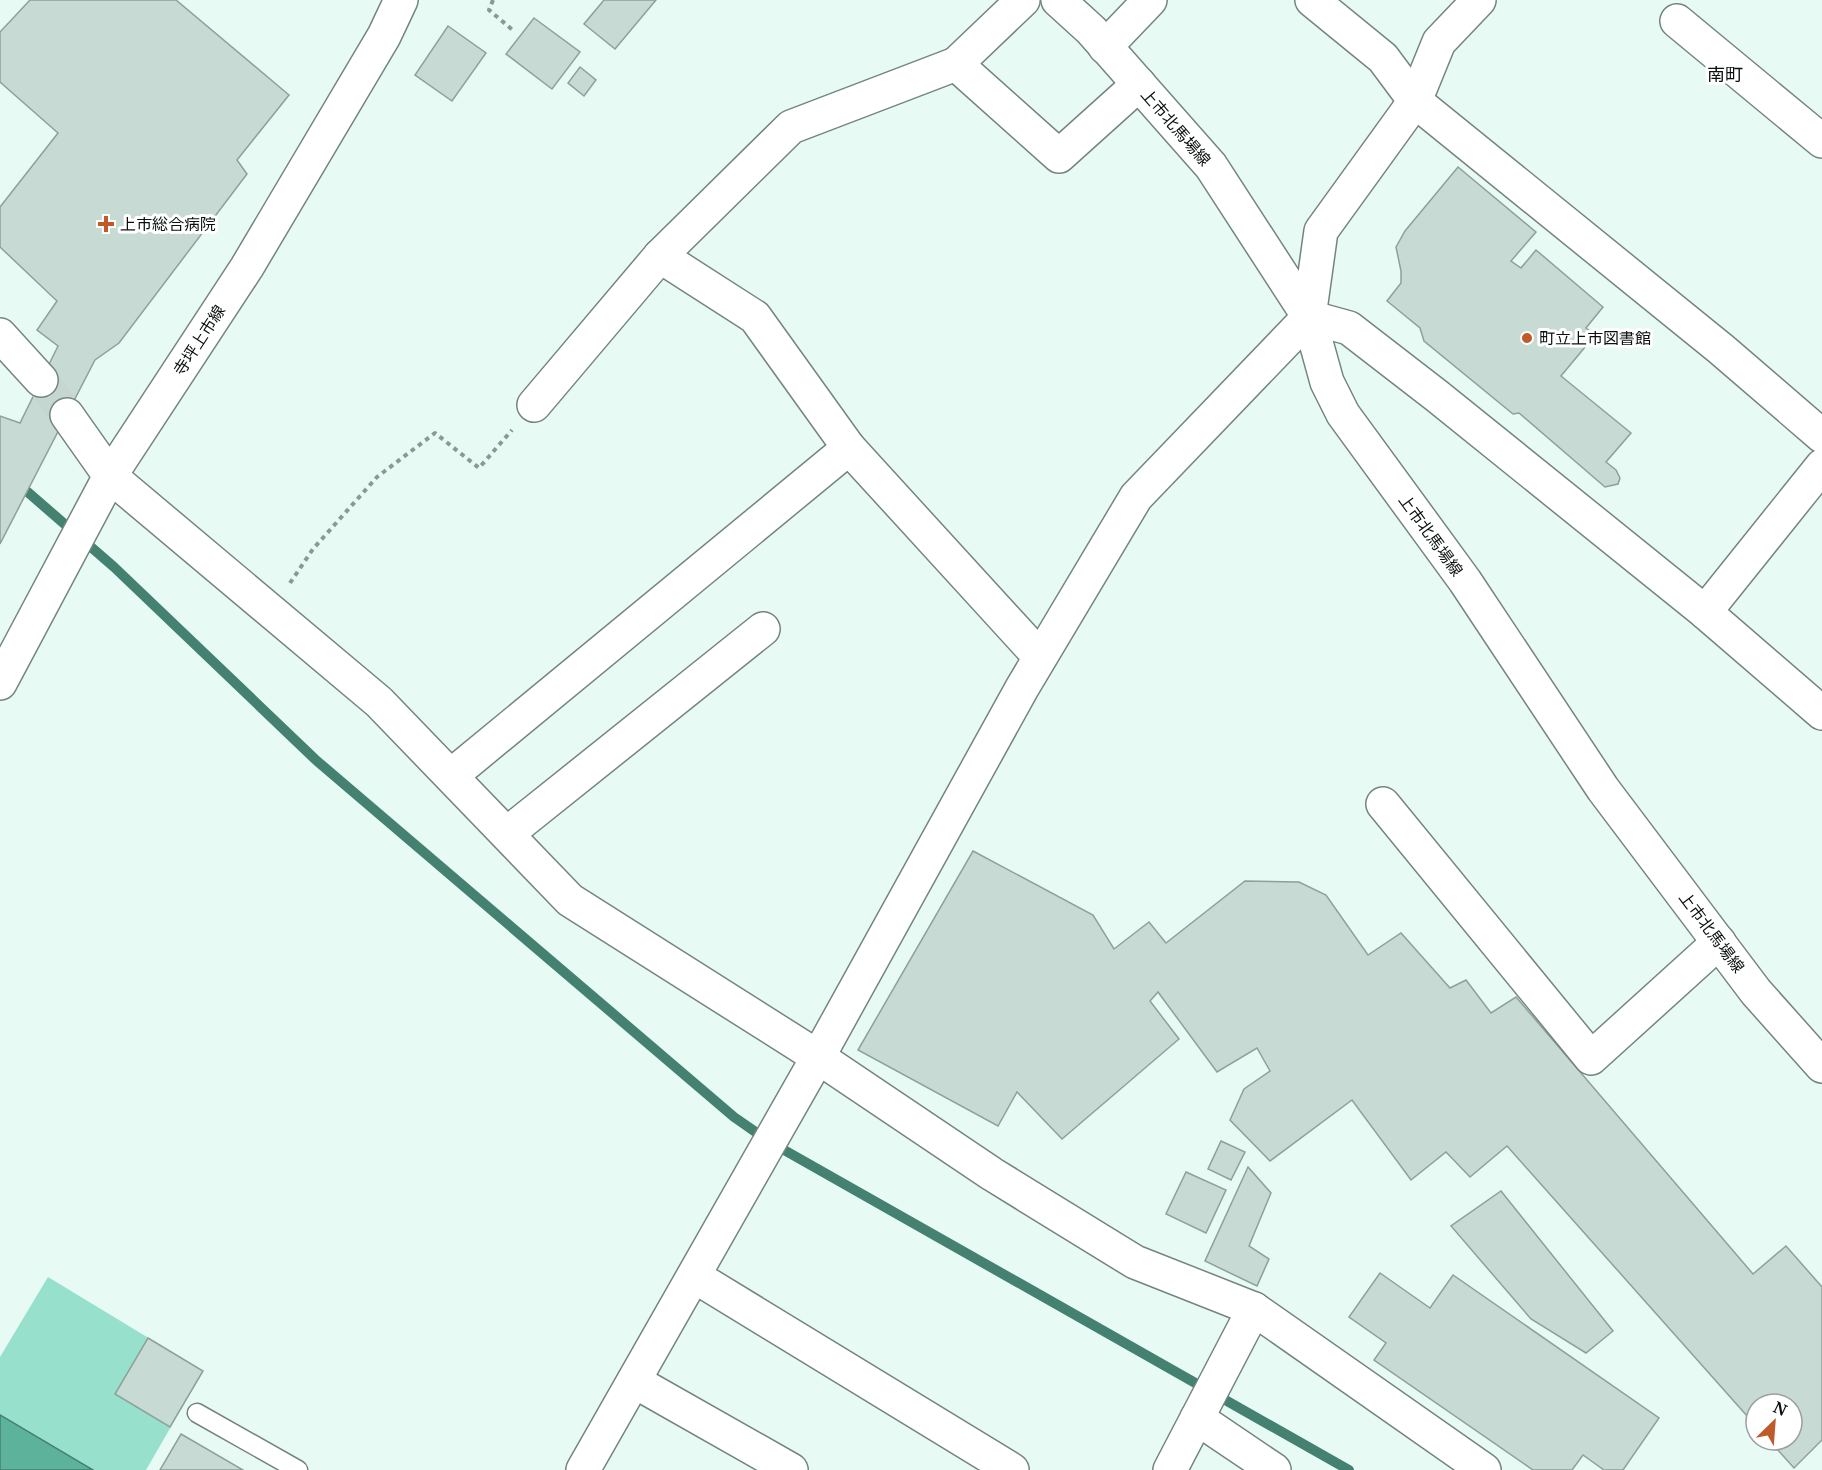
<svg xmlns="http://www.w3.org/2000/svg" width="1822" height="1470" font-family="'Noto Serif','Noto Sans JP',serif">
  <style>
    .green { fill: #97e1cc }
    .water { fill: #5db29c; stroke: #448171; stroke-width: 1.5 }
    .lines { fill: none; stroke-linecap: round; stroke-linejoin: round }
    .stream { stroke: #448171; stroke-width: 10 }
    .building { fill: #c7dad4; stroke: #8fa09b; stroke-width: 1.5 }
    .minor-tunnel { stroke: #c6d7d2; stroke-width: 33; stroke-dasharray: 33 16; stroke-linecap: butt }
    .service-casing { stroke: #748580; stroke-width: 21 }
    .minor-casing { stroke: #748580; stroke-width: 36 }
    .tertiary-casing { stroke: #748580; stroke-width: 36 }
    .secondary-casing { stroke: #748580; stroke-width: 36 }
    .primary-casing { stroke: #748580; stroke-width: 36 }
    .path { stroke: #8b9894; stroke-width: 4; stroke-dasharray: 4.5 4.5; stroke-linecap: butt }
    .service { stroke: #fff; stroke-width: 18 }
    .minor { stroke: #fff; stroke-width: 33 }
    .tertiary { stroke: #fff; stroke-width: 33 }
    .secondary { stroke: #fff; stroke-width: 33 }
    .primary { stroke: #fff; stroke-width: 33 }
    .poi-dot { fill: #c05a2b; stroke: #fff; stroke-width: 2 }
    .labels { text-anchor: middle; stroke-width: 6; stroke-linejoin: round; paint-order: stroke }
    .street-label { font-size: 16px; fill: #0a100e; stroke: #fff }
    .poi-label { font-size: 16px; fill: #0a100e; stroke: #fff; text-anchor: start }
    .neighbourhood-label { font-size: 18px; fill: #0a100e; stroke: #fff }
  </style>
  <rect width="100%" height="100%" fill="#e7faf4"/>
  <polygon class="green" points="48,1277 203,1371 146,1470 0,1470 0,1357"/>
  <polygon class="water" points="0,1415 93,1470 0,1470"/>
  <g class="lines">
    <polyline class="stream" points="0,468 114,567 317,761 734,1117 770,1142 1349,1470"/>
  </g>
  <g class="building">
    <polygon points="30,0 176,0 289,95 237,160 247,174 119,343 95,360 0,544 0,416 20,423 58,346 37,330 57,301 0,247 0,207 58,133 0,82 0,32"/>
    <polygon points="604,0 656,0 615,49 584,24"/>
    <polygon points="534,18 580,52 552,89 506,54"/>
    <polygon points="448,26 486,53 452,101 415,75"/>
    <polygon points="580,67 596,80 584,96 568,83"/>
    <polygon points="1458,167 1536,232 1511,261 1521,268 1536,250 1603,307 1586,328 1595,335 1561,376 1631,433 1606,462 1616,470 1620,478 1618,484 1605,487 1519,413 1513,414 1424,341 1420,328 1387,301 1401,283 1401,271 1396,247 1405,231"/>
    <polygon points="973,851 1093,915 1114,949 1149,922 1166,943 1245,881 1299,882 1326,895 1368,955 1401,933 1450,988 1466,980 1491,1013 1516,997 1753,1274 1786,1246 1822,1287 1822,1440 1794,1468 1769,1440 1792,1440 1792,1404 1756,1404 1756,1426 1507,1146 1470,1177 1446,1152 1411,1180 1352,1100 1270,1161 1230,1120 1244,1089 1270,1071 1257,1048 1217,1072 1158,992 1150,1001 1179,1039 1062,1139 1017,1092 998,1126 858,1050"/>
    <polygon points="1221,1141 1245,1152 1231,1180 1208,1169"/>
    <polygon points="1248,1167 1271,1193 1249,1246 1269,1259 1257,1286 1205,1261"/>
    <polygon points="1186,1172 1226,1190 1206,1233 1166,1214"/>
    <polygon points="1501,1191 1613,1331 1586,1353 1531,1319 1451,1226"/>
    <polygon points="1380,1273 1430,1308 1453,1275 1659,1418 1623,1470 1604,1470 1583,1455 1572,1470 1533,1470 1374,1360 1386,1343 1349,1317"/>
    <polygon points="148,1338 203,1371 170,1427 115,1394"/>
    <polygon points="181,1434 243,1470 160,1470"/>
  </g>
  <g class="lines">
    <polyline class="minor-tunnel" points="41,380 67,415"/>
    <defs>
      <polyline id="service" points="197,1413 298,1470"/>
      <g id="minor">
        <polyline points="1023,0 956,64 1059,156 1139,84"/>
        <polyline points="1312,0 1383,58 1415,101 1721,349 1822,436"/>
        <polyline points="1677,21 1822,141"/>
        <polyline points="660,256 791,127 956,64"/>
        <polyline points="1309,317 1349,328 1437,396 1705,612 1822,713"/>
        <polyline points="0,335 41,380"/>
        <polyline points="534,405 660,256 755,317 849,448"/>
        <polyline points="67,415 110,476 379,702 570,900 818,1057 992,1174 1135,1262 1254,1309 1484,1470"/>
        <polyline points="1705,612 1822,466"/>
        <polyline points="452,775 849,448 1040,657"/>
        <polyline points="1383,804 1591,1058 1719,942"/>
        <polyline points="508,833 763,629"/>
        <polyline points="694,1276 1012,1470"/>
        <polyline points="634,1381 791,1470"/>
        <polyline points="1197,1418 1274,1470"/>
        <polyline points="583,1470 818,1057 1022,688 1136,497 1309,317 1321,231 1415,101 1439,42 1479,0"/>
        <polyline points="1170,1470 1254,1309"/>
      </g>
      <polyline id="tertiary" points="1105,47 1150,0"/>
      <polyline id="secondary" points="0,683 110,476 247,267 384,36 401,0"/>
      <polyline id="primary" points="1058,0 1091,30 1211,166 1309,317 1327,382 1343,414 1465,581 1603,789 1756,992 1822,1066"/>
    </defs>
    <use href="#service" class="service-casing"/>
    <use href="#minor" class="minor-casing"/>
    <use href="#tertiary" class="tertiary-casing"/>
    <use href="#secondary" class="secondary-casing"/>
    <use href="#primary" class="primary-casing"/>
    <g class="path">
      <polyline points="493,0 489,10 515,32"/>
      <polyline points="290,583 313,549 377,477 435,433 479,468 512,430"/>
    </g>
    <use href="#service" class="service"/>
    <use href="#minor" class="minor"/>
    <use href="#tertiary" class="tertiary"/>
    <use href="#secondary" class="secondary"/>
    <use href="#primary" class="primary"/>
  </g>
  <g class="poi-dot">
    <path d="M103 215h6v6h6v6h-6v6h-6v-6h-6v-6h6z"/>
    <circle cx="1527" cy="338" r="6"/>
  </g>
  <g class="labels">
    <g class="street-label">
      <text transform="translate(1176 127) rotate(49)" y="6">上市北馬場線</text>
      <text transform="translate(199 340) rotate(-57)" y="6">寺坪上市線</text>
      <text transform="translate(1431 535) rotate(54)" y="6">上市北馬場線</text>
      <text transform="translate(1712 932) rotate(53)" y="6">上市北馬場線</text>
    </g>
    <g class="poi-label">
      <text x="120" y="230">上市総合病院</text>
      <text x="1539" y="344">町立上市図書館</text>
    </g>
    <g class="neighbourhood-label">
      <text x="1725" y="81">南町</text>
    </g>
  </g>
  <g transform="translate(1774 1422) rotate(25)"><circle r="28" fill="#ffffff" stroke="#9d9f9f" stroke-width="1.5"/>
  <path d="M0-4.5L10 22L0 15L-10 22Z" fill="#c05a2b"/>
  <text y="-9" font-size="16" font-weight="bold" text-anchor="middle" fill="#0a100e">N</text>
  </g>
</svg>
